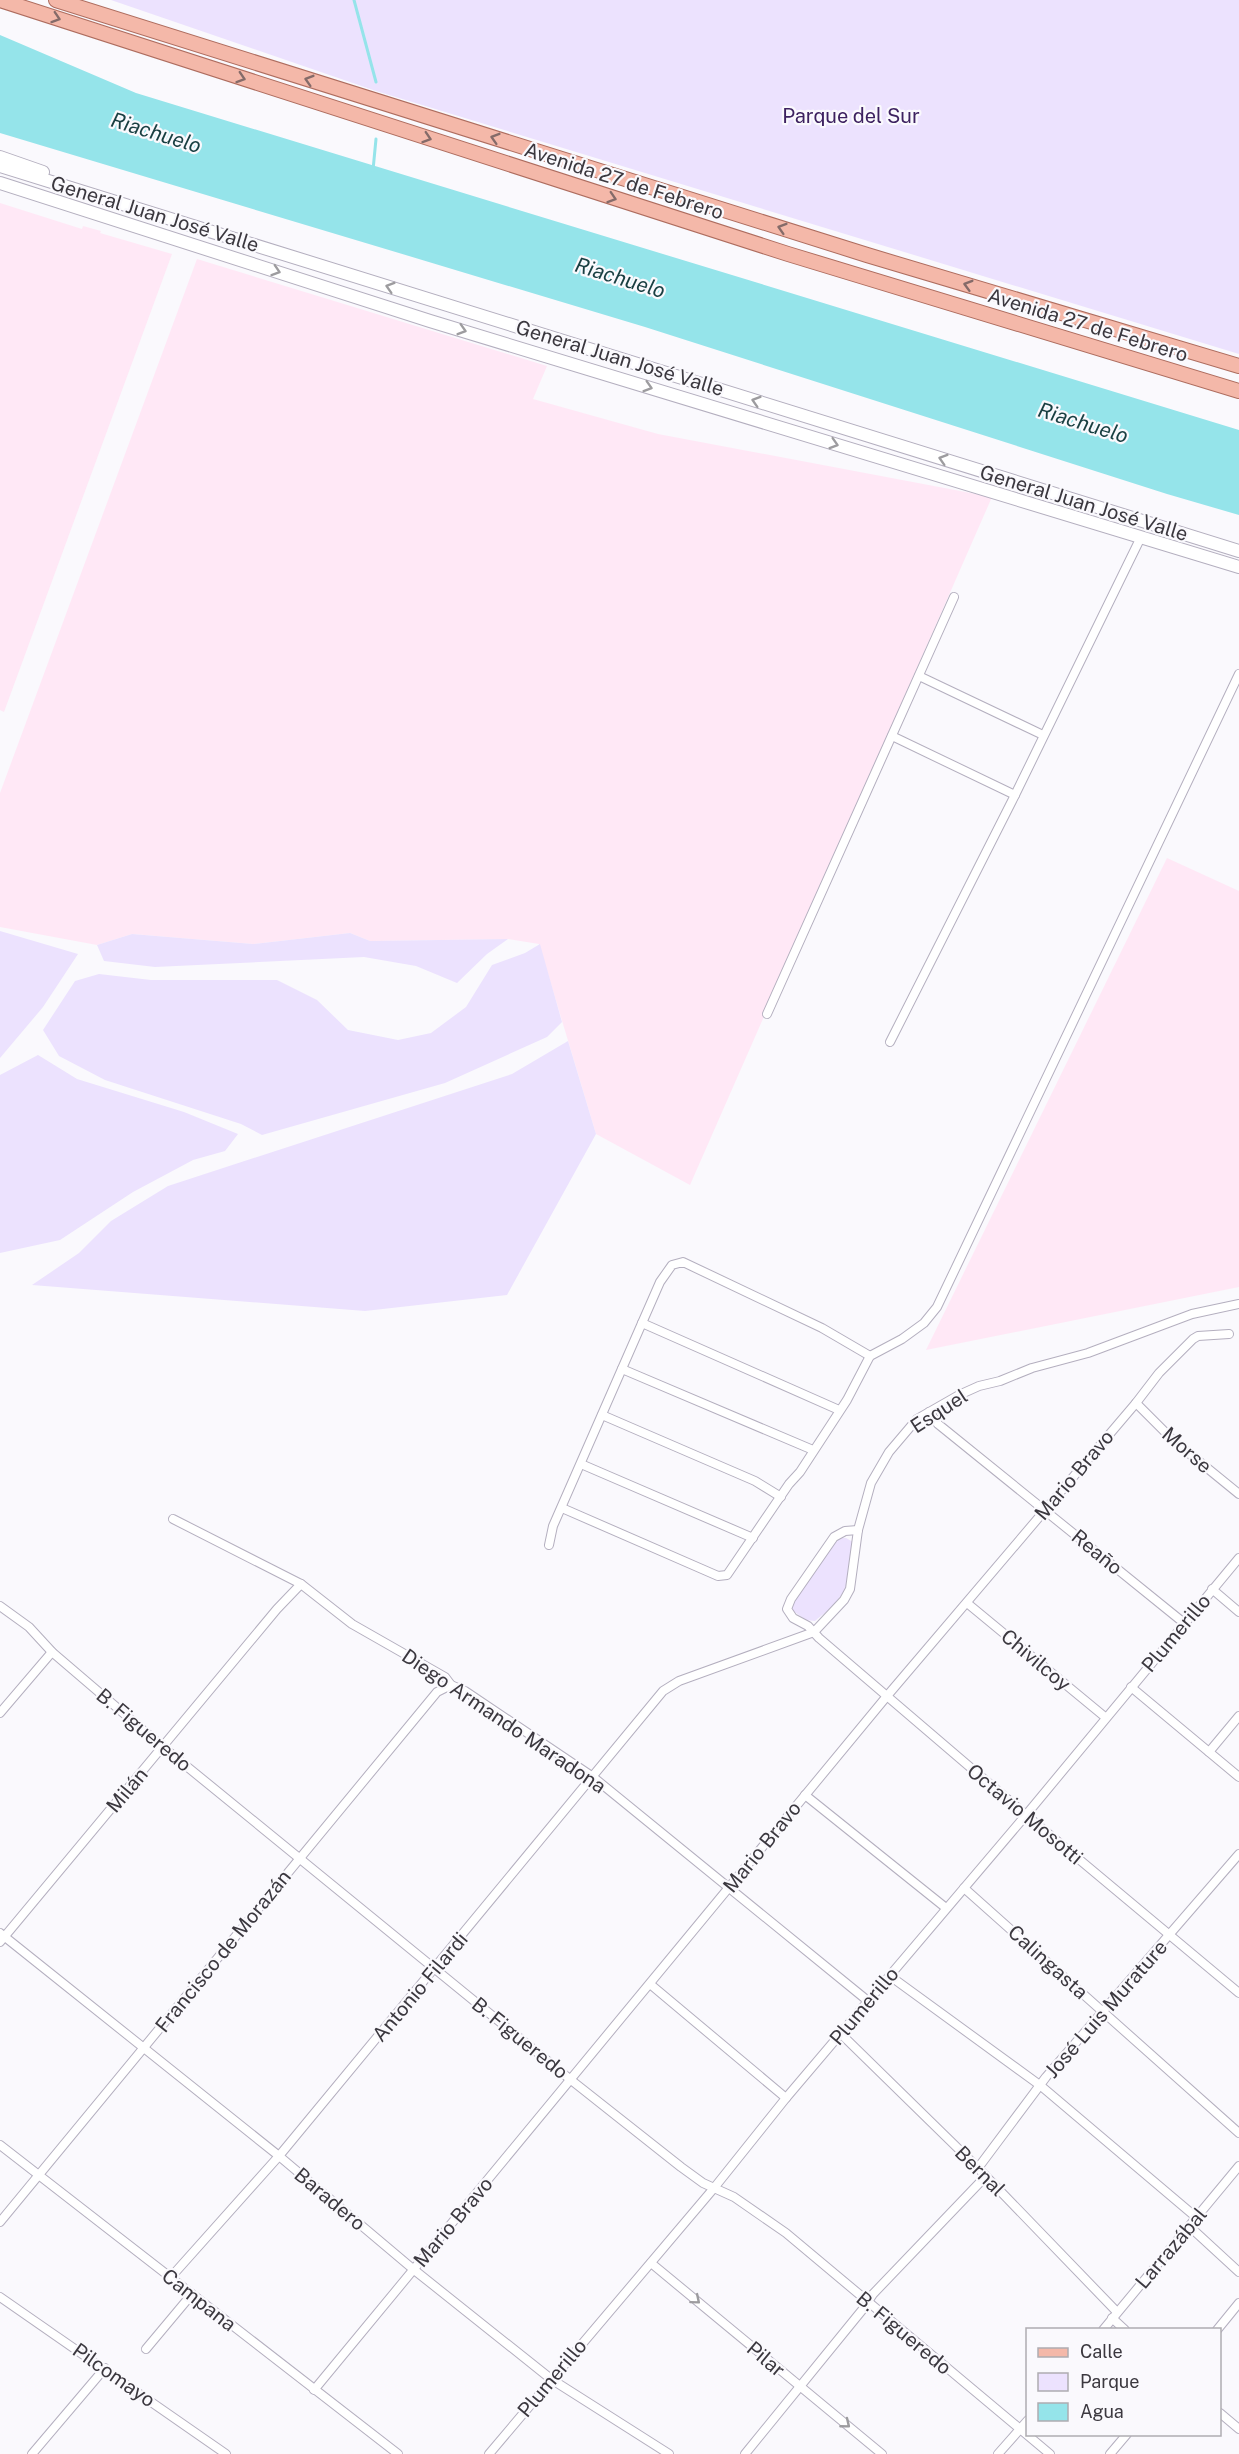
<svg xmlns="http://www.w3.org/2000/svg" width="1239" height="2454" font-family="'Public Sans',sans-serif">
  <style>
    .industrial { fill: #ffe8f6 }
    .green { fill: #ece2fe }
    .water { fill: #95e4ea }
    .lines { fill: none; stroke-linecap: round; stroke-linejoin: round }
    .stream { stroke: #95e4ea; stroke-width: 3 }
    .street-casing { stroke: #b4afbf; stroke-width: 10 }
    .secondary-casing { stroke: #b4afbf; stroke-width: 14 }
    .primary-casing { stroke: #ae6d5f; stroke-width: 16 }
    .street { stroke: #fff; stroke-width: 8 }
    .secondary { stroke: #fff; stroke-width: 12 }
    .primary { stroke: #f4b8a9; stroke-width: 14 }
    .oneway { stroke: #856b69 }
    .oneway2 { stroke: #9d9c9f }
    .labels { text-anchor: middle; stroke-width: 4.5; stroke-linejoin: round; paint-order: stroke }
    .park-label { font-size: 20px; fill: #3d2160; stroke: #faf9fd }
    .street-label { font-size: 20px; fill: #3b383f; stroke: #faf9fd }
    .water-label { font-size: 21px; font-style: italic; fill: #193f42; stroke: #faf9fd }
  </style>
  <rect width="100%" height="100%" fill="#faf9fd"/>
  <g class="industrial">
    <polygon points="0,203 82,229 83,226 101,231 100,233 172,254 4,712 0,710"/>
    <polygon points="197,259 547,366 533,399 658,434 992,497 690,1185 596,1134 539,944 508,939 370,941 350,933 253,944 132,934 97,945 0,927 0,793"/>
    <polygon points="1167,858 1239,891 1239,1287 926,1350"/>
  </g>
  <g class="green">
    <polygon points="111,0 1239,0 1239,354 376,91"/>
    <polygon points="0,931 78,954 43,1007 0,1058"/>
    <polygon points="350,933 370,941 508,939 487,954 457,983 416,966 364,957 155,967 104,961 97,945 132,934 253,944"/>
    <polygon points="540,944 562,1022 547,1037 445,1083 262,1135 241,1124 105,1080 59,1056 43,1030 75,981 99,974 151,980 277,980 317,1000 348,1030 398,1040 431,1033 466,1007 492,965 525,953"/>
    <polygon points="568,1041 596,1134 507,1295 365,1311 32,1285 79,1253 111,1221 168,1186 512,1074"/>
    <polygon points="38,1055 77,1079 184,1112 238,1134 225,1151 193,1160 133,1192 60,1240 0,1253 0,1075"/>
    <path d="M840 1538H846L853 1542C847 1585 852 1592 815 1621L806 1620 792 1610 793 1604 832 1544Z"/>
  </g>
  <polygon class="water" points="0,35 136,93 1239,430 1239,515 1167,494 645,327 0,133"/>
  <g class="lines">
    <g class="stream">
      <polyline points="354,0 376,82"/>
      <polyline points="373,170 376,139"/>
    </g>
    <defs>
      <g id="street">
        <polyline points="919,676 1043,735"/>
        <polyline points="892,736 1015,795"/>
        <polyline points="767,1014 954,597"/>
        <polyline points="890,1042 1015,795 1141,537"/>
        <polyline points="642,1323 839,1410"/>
        <polyline points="622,1369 813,1450"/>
        <polyline points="1136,1403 1174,1441 1239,1494"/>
        <polyline points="929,1412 938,1424 1184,1623"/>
        <polyline points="602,1415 755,1481 781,1497"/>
        <polyline points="581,1464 753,1538"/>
        <polyline points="562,1508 718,1576 727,1575 789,1484 800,1472 847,1400 870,1356 902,1339 924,1323 937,1307 1239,674"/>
        <polyline points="173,1519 301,1584 352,1624 445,1677 451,1685 465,1691 593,1777 868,2001"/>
        <polyline points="858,1530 845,1531 834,1537 791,1599 787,1609 793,1618 808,1626 819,1638 1026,1815 1239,1993"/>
        <polyline points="549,1545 553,1526 660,1282 672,1265 683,1262 822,1328 870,1356"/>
        <polyline points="1212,1589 1239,1612"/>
        <polyline points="967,1603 1105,1717"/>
        <polyline points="0,1606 29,1627 52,1652 163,1747 571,2080 681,2167 703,2183 734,2197 786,2233 1050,2454"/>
        <polyline points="1131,1687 1239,1777"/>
        <polyline points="0,1713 52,1652"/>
        <polyline points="1209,1752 1239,1716"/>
        <polyline points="805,1795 946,1908"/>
        <polyline points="964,1888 1239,2133"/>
        <polyline points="0,1933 279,2156 413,2269 551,2379 669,2454"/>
        <polyline points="0,1942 277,1609 301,1584"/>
        <polyline points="890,1976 1041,2086 1197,2218"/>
        <polyline points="650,1984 786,2098"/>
        <polyline points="841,2034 978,2168 1117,2312"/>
        <polyline points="0,2145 398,2454"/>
        <polyline points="978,2168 1046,2077 1239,1854"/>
        <polyline points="0,2222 437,1692 451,1685"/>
        <polyline points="1189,2226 1239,2272"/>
        <polyline points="651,2263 882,2454"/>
        <polyline points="171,2277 279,2156 663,1691 679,1681 814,1632 844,1600 850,1589 858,1530 871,1483 889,1452 917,1419 959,1395 979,1386 1000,1381 1032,1368 1088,1353 1192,1314 1239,1304"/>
        <polyline points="0,2297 226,2454"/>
        <polyline points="1112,2318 1125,2330"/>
        <polyline points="1103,2330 1239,2166"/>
        <polyline points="1217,2330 1239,2303"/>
        <polyline points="146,2349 192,2294"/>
        <polyline points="314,2390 887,1696 1136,1403 1159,1373 1193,1339 1198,1336 1229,1334"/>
        <polyline points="1220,2413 1239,2429"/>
        <polyline points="32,2454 105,2368"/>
        <polyline points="489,2454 714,2188 786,2098 1026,1815 1239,1558"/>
        <polyline points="745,2454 863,2309 873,2294 986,2176"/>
        <polyline points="998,2454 1028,2420"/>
        <polyline points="1110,2454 1127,2434"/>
      </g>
      <g id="secondary">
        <polyline points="0,157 43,172"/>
        <polyline points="0,166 1239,551"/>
        <polyline points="0,183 430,321 1239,567"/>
      </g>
      <g id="primary">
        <polyline points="0,0 788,254 1239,391"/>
        <polyline points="56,0 867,255 1239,366"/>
      </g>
    </defs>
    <use href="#street" class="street-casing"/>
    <use href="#secondary" class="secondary-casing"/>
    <use href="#primary" class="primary-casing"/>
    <use href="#street" class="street"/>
    <use href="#secondary" class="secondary"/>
    <use href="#primary" class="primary"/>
  </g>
  <defs><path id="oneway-chevron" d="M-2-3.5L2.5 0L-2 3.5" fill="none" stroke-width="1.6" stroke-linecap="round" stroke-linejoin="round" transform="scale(1.5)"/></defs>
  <g class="oneway">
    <use href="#oneway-chevron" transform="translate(56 18) rotate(18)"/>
    <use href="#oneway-chevron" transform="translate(241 78) rotate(18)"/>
    <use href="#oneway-chevron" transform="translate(309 80) rotate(-163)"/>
    <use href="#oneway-chevron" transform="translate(427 138) rotate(18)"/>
    <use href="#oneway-chevron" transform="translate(495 138) rotate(-163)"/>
    <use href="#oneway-chevron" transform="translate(612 198) rotate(18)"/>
    <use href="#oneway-chevron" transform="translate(782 228) rotate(-163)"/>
    <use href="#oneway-chevron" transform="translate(968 285) rotate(-164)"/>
  </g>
  <g class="oneway2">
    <use href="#oneway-chevron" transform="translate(276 271) rotate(18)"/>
    <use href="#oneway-chevron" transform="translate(390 287) rotate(-163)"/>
    <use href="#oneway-chevron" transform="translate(462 330) rotate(17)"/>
    <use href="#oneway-chevron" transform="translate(648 387) rotate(17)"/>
    <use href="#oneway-chevron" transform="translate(756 401) rotate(-163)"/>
    <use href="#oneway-chevron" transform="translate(834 444) rotate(17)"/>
    <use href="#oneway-chevron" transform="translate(943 459) rotate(-163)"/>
    <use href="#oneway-chevron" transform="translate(696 2300) rotate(40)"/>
    <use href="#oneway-chevron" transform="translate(846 2424) rotate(39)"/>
  </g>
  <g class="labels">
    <g class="park-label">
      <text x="851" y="123">Parque del Sur</text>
    </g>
    <g class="street-label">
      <text transform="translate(624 181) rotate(18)" y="7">Avenida 27 de Febrero</text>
      <text transform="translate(155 214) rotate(17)" y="7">General Juan José Valle</text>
      <text transform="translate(1088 325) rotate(17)" y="7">Avenida 27 de Febrero</text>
      <text transform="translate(620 358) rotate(17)" y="7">General Juan José Valle</text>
      <text transform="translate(1084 503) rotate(17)" y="7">General Juan José Valle</text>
      <text transform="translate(939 1411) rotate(-33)" y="7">Esquel</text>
      <text transform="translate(1187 1450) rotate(41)" y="7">Morse</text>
      <text transform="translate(1074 1475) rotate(-50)" y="7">Mario Bravo</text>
      <text transform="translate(1097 1552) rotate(39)" y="7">Reaño</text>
      <text transform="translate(1176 1633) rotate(-50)" y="7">Plumerillo</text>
      <text transform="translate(1036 1660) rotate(40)" y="7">Chivilcoy</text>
      <text transform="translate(504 1721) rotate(34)" y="7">Diego Armando Maradona</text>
      <text transform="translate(144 1730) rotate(40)" y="7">B. Figueredo</text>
      <text transform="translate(127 1790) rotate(-50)" y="7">Milán</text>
      <text transform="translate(1025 1814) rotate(40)" y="7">Octavio Mosotti</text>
      <text transform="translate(762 1847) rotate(-51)" y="7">Mario Bravo</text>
      <text transform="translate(223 1951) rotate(-51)" y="7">Francisco de Morazán</text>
      <text transform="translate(1048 1962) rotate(42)" y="7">Calingasta</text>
      <text transform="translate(420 1987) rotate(-50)" y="7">Antonio Filardi</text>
      <text transform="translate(864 2006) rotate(-50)" y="7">Plumerillo</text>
      <text transform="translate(1106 2009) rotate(-49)" y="7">José Luis Murature</text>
      <text transform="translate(520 2038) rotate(39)" y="7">B. Figueredo</text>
      <text transform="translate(980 2171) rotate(45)" y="7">Bernal</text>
      <text transform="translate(330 2199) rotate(40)" y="7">Baradero</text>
      <text transform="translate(453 2222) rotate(-50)" y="7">Mario Bravo</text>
      <text transform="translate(1171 2248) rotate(-50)" y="7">Larrazábal</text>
      <text transform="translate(199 2300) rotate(38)" y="7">Campana</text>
      <text transform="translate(904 2333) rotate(40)" y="7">B. Figueredo</text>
      <text transform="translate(766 2359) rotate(40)" y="7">Pilar</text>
      <text transform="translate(114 2375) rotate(35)" y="7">Pilcomayo</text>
      <text transform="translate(552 2378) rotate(-50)" y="7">Plumerillo</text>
    </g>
    <g class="water-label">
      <text transform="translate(156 133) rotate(17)" y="7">Riachuelo</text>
      <text transform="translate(620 278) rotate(17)" y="7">Riachuelo</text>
      <text transform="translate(1083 423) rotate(17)" y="7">Riachuelo</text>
    </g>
  </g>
  <rect x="1026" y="2328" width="195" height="108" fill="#faf9fd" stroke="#aeacb1" stroke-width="1.5"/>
  <rect x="1038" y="2348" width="30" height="9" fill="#f4b8a9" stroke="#aeacb1" stroke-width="1.5"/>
  <text x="1080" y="2358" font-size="18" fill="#3b383f">Calle</text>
  <rect x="1038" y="2373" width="30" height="18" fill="#ece2fe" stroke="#aeacb1" stroke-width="1.5"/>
  <text x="1080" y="2388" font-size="18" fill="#3b383f">Parque</text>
  <rect x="1038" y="2403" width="30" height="18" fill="#95e4ea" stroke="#aeacb1" stroke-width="1.5"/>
  <text x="1080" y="2418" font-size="18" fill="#3b383f">Agua</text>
</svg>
